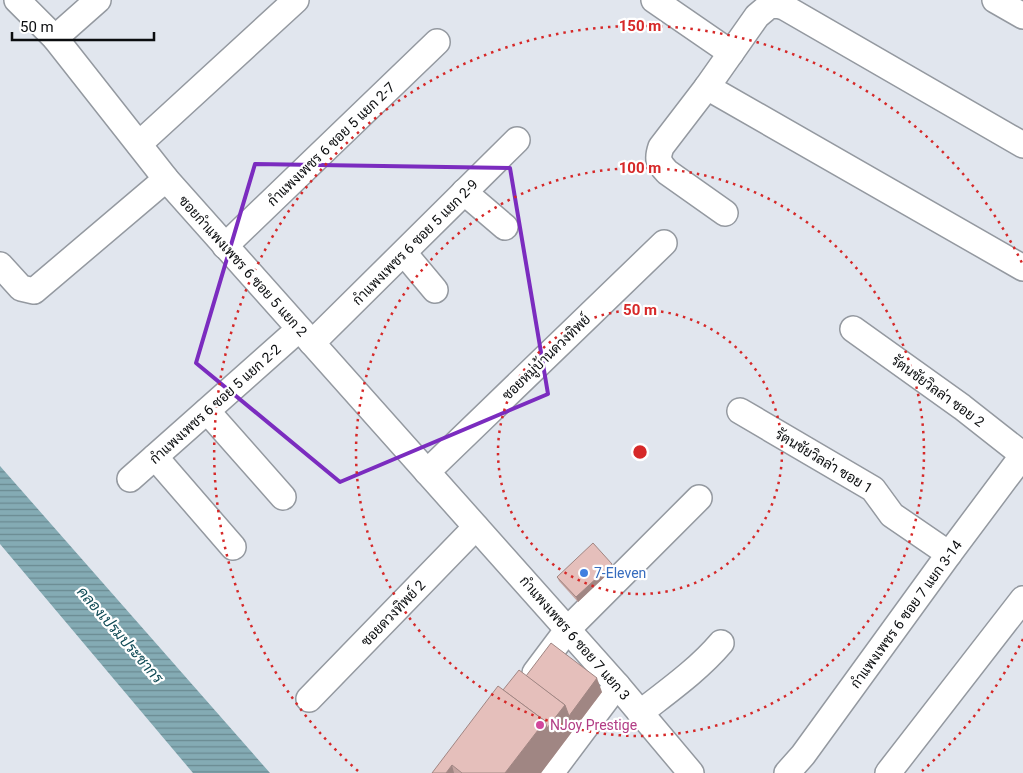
<svg xmlns="http://www.w3.org/2000/svg" width="1023" height="773" font-family="Roboto,Sarabun,sans-serif">
  <style>
    .water { fill: url(#water-rules) }
    .lines { fill: none; stroke-linecap: round; stroke-linejoin: round }
    .minor-casing { stroke: #9499a0; stroke-width: 28 }
    .minor { stroke: #fff; stroke-width: 25 }
    .wall { fill: #c5a4a1 }
    .shaded-wall { fill: #a08683 }
    .building { fill: #e5bfbb; stroke: #a08683 }
    .marked { fill: none; stroke: #7b2cbf; stroke-width: 4; stroke-linejoin: round }
    .ring { fill: none; stroke: #d62828; stroke-width: 2.5; stroke-dasharray: 2.5 5 }
    .shop-dot { fill: #3f7fe0; stroke: #fff; stroke-width: 2 }
    .hotel-dot { fill: #d1479c; stroke: #fff; stroke-width: 2 }
    .labels { text-anchor: middle; stroke-width: 4.5; stroke-linejoin: round; paint-order: stroke }
    .street-label { font-size: 14px; fill: #0b0d0f; stroke: #fff }
    .shop-label { font-size: 14px; fill: #366cbe; stroke: #fff; text-anchor: start }
    .hotel-label { font-size: 14px; fill: #b23c85; stroke: #fff; text-anchor: start }
    .water-label { font-size: 15px; font-style: italic; fill: #0f4a55; stroke: #fff }
    .centre { fill: #d62828; stroke: #fff; stroke-width: 2.5 }
    .ring-label { font-size: 15px; text-anchor: middle; font-weight: bold; fill: #d62828; stroke: #fff; stroke-width: 4.5; stroke-linejoin: round; paint-order: stroke }
  </style>
  <defs>
    <pattern id="water-rules" width="6" height="5" patternUnits="userSpaceOnUse" patternTransform="scale(1.25)"><rect width="6" height="5" fill="#84abb4"/><path d="M0 2.5h6" fill="none" stroke="#6a8a91"/></pattern>
  </defs>
  <rect width="100%" height="100%" fill="#e1e6ee"/>
  <polygon class="water" points="0,466 270,773 193,773 0,544"/>
  <g class="lines">
    <defs>
      <g id="minor">
        <polyline points="17,0 55,38 166,179 617,685 691,773"/>
        <polyline points="654,0 731,53"/>
        <polyline points="995,0 1023,16"/>
        <polyline points="55,38 98,0"/>
        <polyline points="707,87 1023,268"/>
        <polyline points="139,144 296,0"/>
        <polyline points="464,192 505,227"/>
        <path d="M725 213 667 172C658 162 657 159 661 147L707 87 757 16 769 6 777 5 784 7 1023 145"/>
        <polyline points="225,246 437,42"/>
        <polyline points="404,253 435,290"/>
        <polyline points="0,265 21,288 34,291 166,179"/>
        <polyline points="853,329 962,407 1023,455"/>
        <polyline points="312,343 517,140"/>
        <polyline points="207,411 283,497"/>
        <polyline points="740,411 873,489 892,515 949,554"/>
        <polyline points="155,457 233,547"/>
        <polyline points="427,472 664,243"/>
        <polyline points="130,479 299,329"/>
        <polyline points="535,673 568,629 699,498"/>
        <polyline points="309,699 476,527"/>
        <path d="M640 713C668 691 698 670 721 643"/>
        <polyline points="551,773 617,685"/>
        <polyline points="787,773 803,755 949,554 1023,455"/>
        <polyline points="888,773 1023,599"/>
      </g>
    </defs>
    <use href="#minor" class="minor-casing"/>
    <use href="#minor" class="minor"/>
  </g>
  <g class="wall">
    <polygon points="612,564 614,568 578,602 559,581 557,577"/>
    <polygon points="526,676 602,692 541,773 432,773 503,690"/>
  </g>
  <g class="shaded-wall">
    <polygon points="612,564 614,568 578,602 576,597"/>
    <polygon points="597,678 602,692 541,773 505,773 545,721"/>
    <polygon points="452,765 454,773 446,773"/>
  </g>
  <g class="building">
    <polygon points="593,543 612,564 576,597 557,577"/>
    <polygon points="551,643 597,678 569,716 565,705 526,676"/>
    <polygon points="519,670 565,705 547,728 545,721 503,690"/>
    <polygon points="498,686 545,721 505,773 462,773 452,765 446,773 432,773"/>
  </g>
  <path class="marked" d="M255 164 510 168 548 394 340 482 196 363Z"/>
  <g class="ring">
    <circle cx="640" cy="452" r="142"/>
    <circle cx="640" cy="452" r="284"/>
    <path d="M1023 639A426 426 0 0 1 922 771M358 771A426 426 0 1 1 1023 265"/>
  </g>
  <circle class="shop-dot" cx="584" cy="573" r="5"/>
  <circle class="hotel-dot" cx="540" cy="725" r="5"/>
  <g class="labels">
    <g class="street-label">
      <text transform="translate(331 144) rotate(-44)" y="5">กำแพงเพชร 6 ซอย 5 แยก 2-7</text>
      <text transform="translate(415 242) rotate(-45)" y="5">กำแพงเพชร 6 ซอย 5 แยก 2-9</text>
      <text transform="translate(243 266) rotate(48)" y="5">ซอยกำแพงเพชร 6 ซอย 5 แยก 2</text>
      <text transform="translate(546 357) rotate(-44)" y="5">ซอยหมู่บ้านดวงทิพย์</text>
      <text transform="translate(938 391) rotate(36)" y="5">รัตนชัยวิลล่า ซอย 2</text>
      <text transform="translate(215 404) rotate(-42)" y="5">กำแพงเพชร 6 ซอย 5 แยก 2-2</text>
      <text transform="translate(824 461) rotate(31)" y="5">รัตนชัยวิลล่า ซอย 1</text>
      <text transform="translate(393 613) rotate(-46)" y="5">ซอยดวงทิพย์ 2</text>
      <text transform="translate(906 614) rotate(-54)" y="5">กำแพงเพชร 6 ซอย 7 แยก 3-14</text>
      <text transform="translate(575 638) rotate(49)" y="5">กำแพงเพชร 6 ซอย 7 แยก 3</text>
    </g>
    <g class="shop-label">
      <text x="594" y="578">7-Eleven</text>
    </g>
    <g class="hotel-label">
      <text x="550" y="730">NJoy Prestige</text>
    </g>
    <g class="water-label">
      <text transform="translate(120 635) rotate(49)" y="5">คลองเปรมประชากร</text>
    </g>
  </g>
  <circle cx="640" cy="452" r="8" class="centre"/>
  <g class="ring-label">
    <text x="640" y="31">150 m</text>
    <text x="640" y="173">100 m</text>
    <text x="640" y="315">50 m</text>
  </g>
  <path d="M12 32v8h142v-8" fill="none" stroke="#0b0d0f" stroke-width="2.5"/>
  <text x="20" y="32" font-size="15" fill="#0b0d0f" stroke="#ffffff" stroke-width="4" paint-order="stroke">50 m</text>
</svg>
